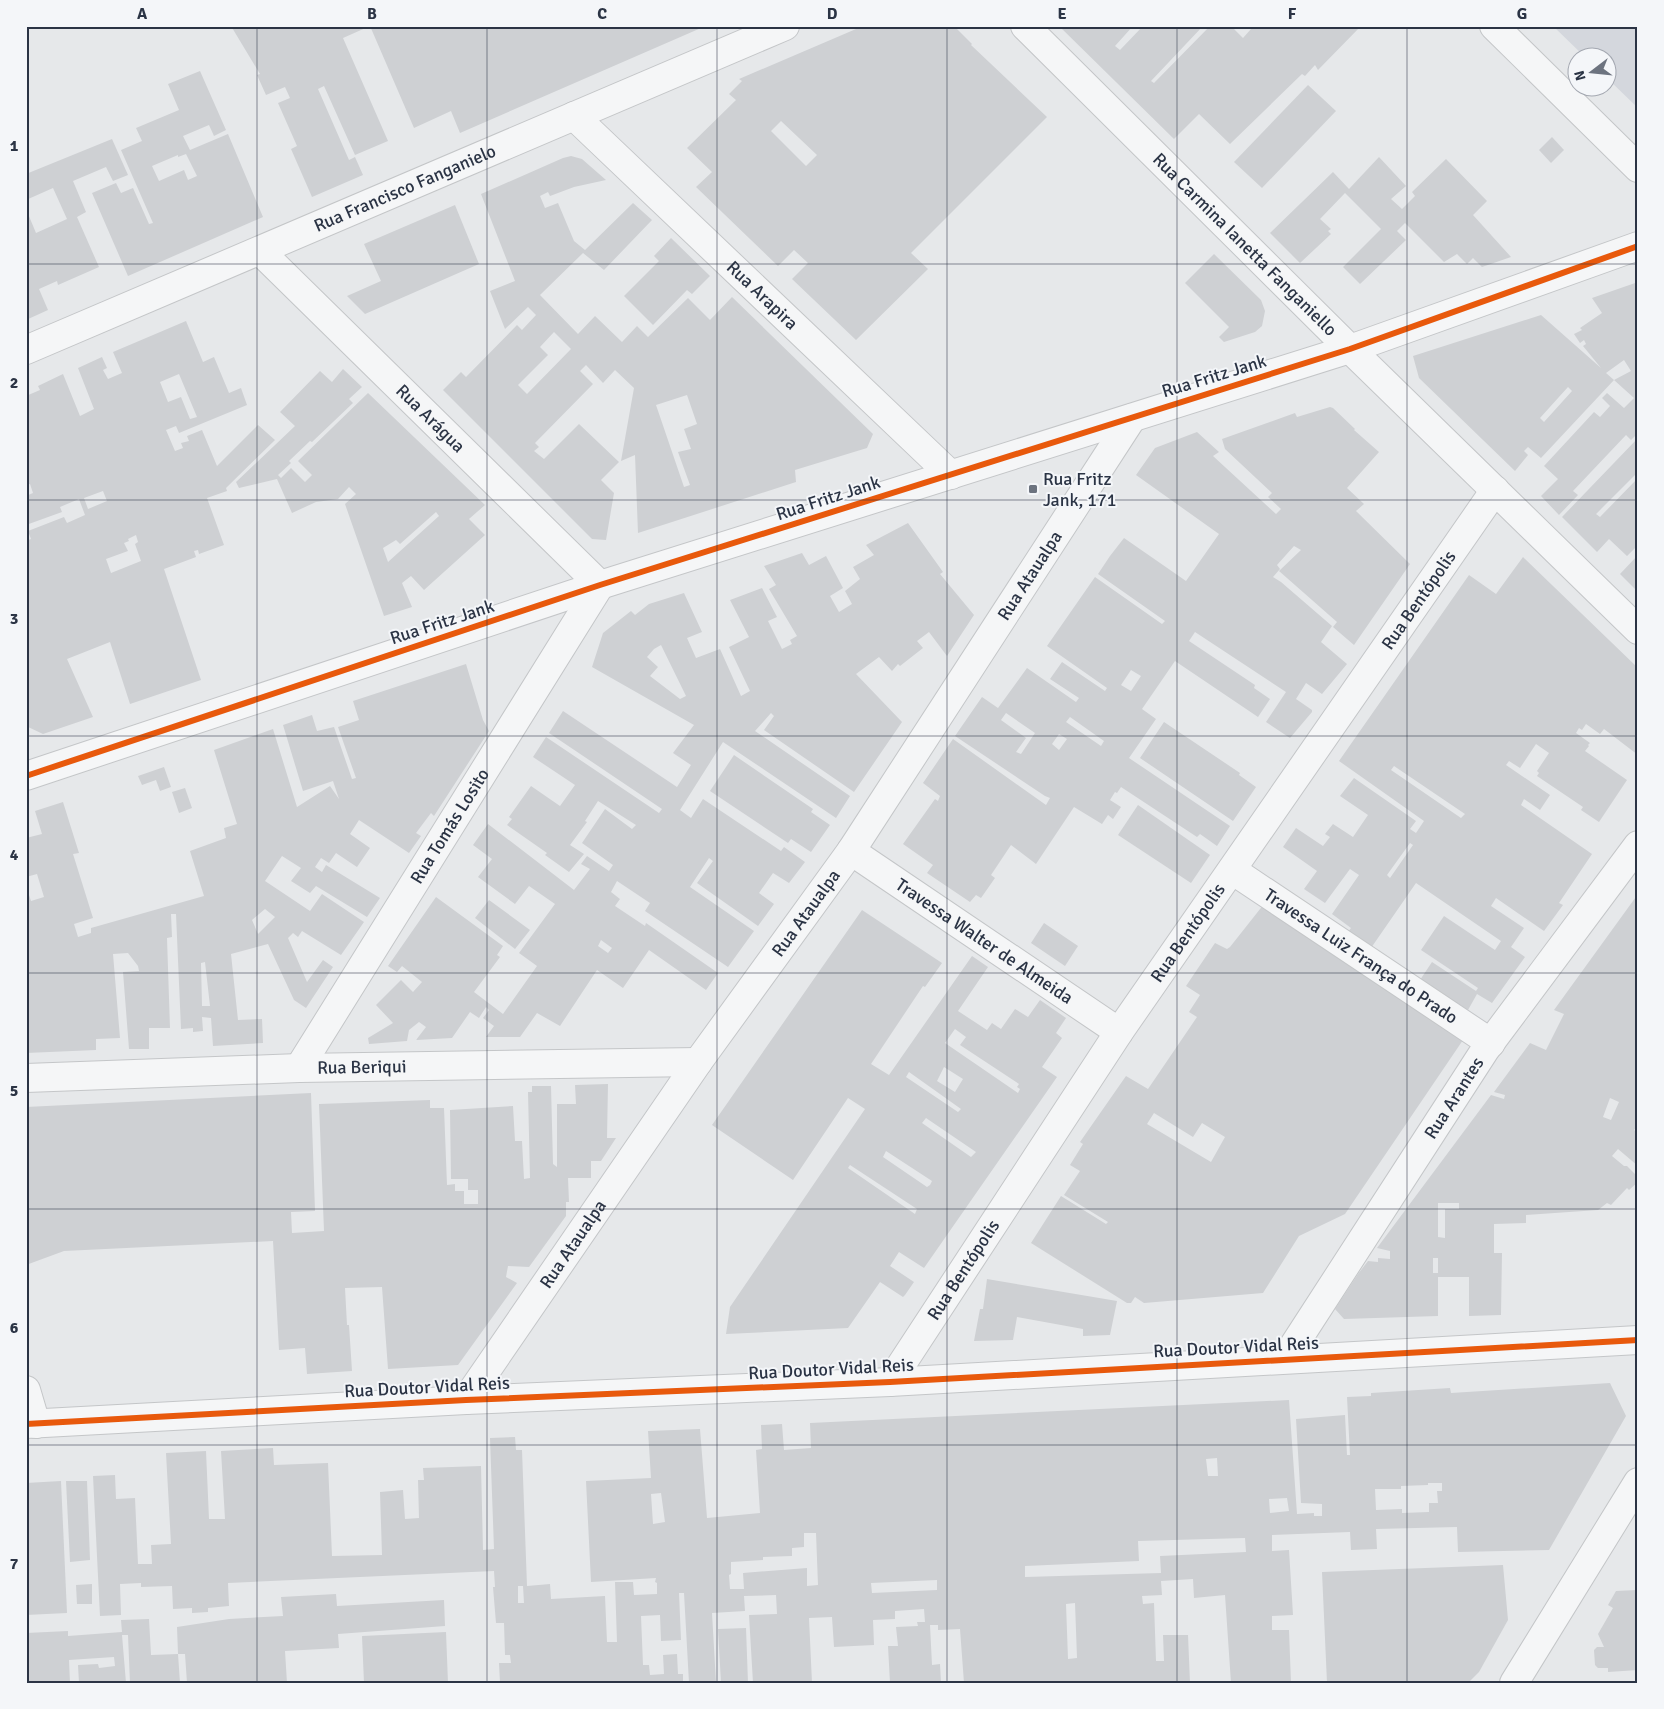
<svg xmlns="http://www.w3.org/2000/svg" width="1664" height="1709" font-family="Signika,sans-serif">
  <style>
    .built { fill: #d4d7dd }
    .building { fill: #ced0d3; fill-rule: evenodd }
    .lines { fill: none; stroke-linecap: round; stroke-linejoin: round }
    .minor-casing { stroke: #c4c6c8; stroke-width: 30 }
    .minor { stroke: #f5f6f7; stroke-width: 28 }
    .cycleway-casing { stroke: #f4f6f9; stroke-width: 9 }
    .cycleway { stroke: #e8590c; stroke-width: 6 }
    .grid { fill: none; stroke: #2b3445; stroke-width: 1; stroke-opacity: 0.55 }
    .poi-dot { fill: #6c737f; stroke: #f4f6f9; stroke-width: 2 }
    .labels { text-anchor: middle; stroke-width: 4; stroke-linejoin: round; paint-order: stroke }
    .street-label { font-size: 18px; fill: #2b3445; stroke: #f4f6f9 }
    .poi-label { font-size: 18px; fill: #2b3445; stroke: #f4f6f9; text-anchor: start }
    .neatline { fill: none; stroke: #2b3445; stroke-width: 2 }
    .grid-label { font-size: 16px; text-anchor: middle; font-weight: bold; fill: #2b3445 }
  </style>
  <rect width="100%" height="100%" fill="#e6e8ea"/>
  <polygon class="built" points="1553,26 1638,26 1638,108 1607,78 1606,58 1585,57"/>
  <g class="building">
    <polygon points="231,26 701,26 701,28 460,133 451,111 414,128 370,26 343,38 388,141 355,155 324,86 318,89 349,160 355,157 363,175 312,197 291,149 297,146 278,103 290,98 285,87 266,95 257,75 260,74"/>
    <path d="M863 26H954L972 44 971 45 1047 117 911 253 928 269 856 340 792 279 808 263 794 250 778 266 696 187 712 172 687 148 736 100 729 94 742 81 739 79ZM781 121 817 155 806 166 771 131Z"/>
    <polygon points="1059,26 1133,26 1115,46 1120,50 1143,26 1203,26 1151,81 1154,83 1210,26 1236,26 1234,29 1243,38 1251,29 1248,26 1361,26 1318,70 1315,65 1305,76 1302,74 1230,144 1199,114 1174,139"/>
    <path d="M200 71 226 130 214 136 209 125 183 136 190 150 228 134 263 217 128 276 92 193 116 183 121 193 133 188 149 224 153 223 121 150 142 141 136 128 179 110 168 84ZM186 154 197 176 188 180 184 170 159 181 152 166 178 155V157Z"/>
    <polygon points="1308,85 1336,111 1262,188 1234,162"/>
    <polygon points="1552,137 1564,150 1551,163 1539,150"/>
    <polygon points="112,139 128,175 113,181 106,167 73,181 86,212 77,217 99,267 58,285 57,281 39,289 48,310 26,320 26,209 36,233 67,219 53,188 26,200 26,174"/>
    <path d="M571 156 582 159 606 180 574 187 550 196 548 192 540 196 545 208 558 203 574 241 585 250 633 203 652 220 604 270 583 253 540 295 578 334 595 316 622 342 637 326 648 337 688 298 710 320 732 297 873 434 867 448 795 470 796 482 638 533 635 455 621 461 634 388 615 370 603 383 586 365 580 371 593 384 535 443 539 447 534 451 544 459 579 424 619 462 601 480 614 493 606 540 592 539 443 390 461 372 466 377 517 325 522 330 536 315 528 307 505 329 490 291 515 281 481 194 563 158ZM554 332 571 349 527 394 518 385 548 355 540 347ZM687 395 697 424 684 429 691 449 678 452 690 485 684 487 656 405Z"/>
    <polygon points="1379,157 1406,186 1391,199 1402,209 1415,196 1412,192 1446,159 1487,201 1473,215 1511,257 1482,267 1473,258 1467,264 1457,254 1444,262 1405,223 1397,231 1406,240 1360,284 1343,267 1381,229 1345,193 1320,219 1331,229 1328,231 1331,234 1300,263 1270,233 1333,172 1349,189"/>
    <polygon points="455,205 479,264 365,314 347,296 381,281 364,244"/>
    <polygon points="671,238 710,276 692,294 687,290 653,325 624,296 659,261 654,256"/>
    <polygon points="1214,254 1261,300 1265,311 1262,326 1255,332 1224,342 1219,337 1229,327 1185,283"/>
    <path d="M1638 282V435L1637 434 1631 440 1626 435 1573 491 1578 495 1559 515 1541 496 1558 479 1544 466 1594 412 1600 417 1610 406 1602 398 1607 393 1624 408 1634 398 1614 380 1631 371 1624 360 1606 373 1614 380 1541 458 1528 447 1524 451 1528 455 1515 471 1419 378 1413 356 1541 315 1601 368 1583 346 1586 344 1584 340 1580 343 1574 334 1582 330 1580 328 1602 313 1592 298ZM1568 387 1572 391 1544 422 1540 418Z"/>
    <path d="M186 321 203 362 214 357 229 393 241 388 247 405 179 433 176 426 166 430 175 451 183 448 181 443 189 441 187 436 202 430 217 466 258 425 275 440 226 488 227 491 207 498 224 545 199 554 198 550 194 551 196 557 164 569 201 680 130 704 110 642 67 659 93 717 43 734 26 726V541L31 539 28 531 64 517 67 523 85 515 79 499 60 507 62 512 26 525V496L33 493 30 484 26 485V396L40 390 38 386 63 374 80 416 94 409 78 368 102 357 107 368 103 370 108 379 122 373 113 352ZM179 374 197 417 190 419 181 397 168 402 160 382ZM103 491 107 501 88 509 84 498ZM136 535 138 542 135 544 141 561 111 573 106 559 128 551 124 543 129 541 128 539Z"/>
    <path d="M343 369 362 387 349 399 353 403 312 442 310 441 289 461 291 463 278 475 281 478 291 468 305 482 312 475 298 461 368 393 485 505 469 519 485 535 424 590 411 576 402 583 412 607 384 616 345 504 356 494 349 487 338 499 316 502 292 513 277 479 239 488 236 482 295 426 280 412 320 371 332 382ZM436 512 439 516 388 562 383 548 396 540 400 544Z"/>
    <path d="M1330 407 1333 408 1355 429 1354 430 1379 452 1347 488 1364 504 1356 511 1410 564 1354 645 1333 627 1337 622 1279 571 1301 550 1294 546 1277 565 1280 569 1273 577 1281 582 1332 626 1321 642 1347 664 1322 694 1306 683 1296 699 1312 710V712L1290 738 1266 722 1286 692 1195 632 1189 641 1255 685 1254 688 1270 699 1258 717 1175 661 1142 709 1156 719 1129 758 1230 826 1217 846 1200 834 1197 837 1121 787 1117 793 1115 792 1110 800 1121 807 1113 819 1108 815 1102 824 1074 807 1036 864 1011 845 991 875 995 878 981 898 976 895 970 902 927 873 933 865 903 844 935 799 938 801 940 796 923 783 953 739 1046 805 1050 798 1045 796 955 736 982 697 998 708 1027 668 1076 702 1079 698 1050 679 1062 662 1105 691 1107 688 1047 646 1095 577 1162 624 1165 621 1098 574 1110 556 1124 538 1186 581 1219 534 1136 475 1155 448 1197 432 1219 452 1213 456 1276 514 1281 509 1268 497 1272 493 1225 449 1222 439 1295 413 1297 417ZM1131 670 1141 676 1131 691 1121 685ZM1006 713 1035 733 1021 754 1016 752 1026 738 1001 720ZM1070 717 1104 741 1101 746 1066 722ZM1059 734 1067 739 1059 750 1052 744Z"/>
    <polygon points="1638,438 1638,472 1596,514 1600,517 1638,478 1638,545 1627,556 1609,539 1597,552 1562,517"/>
    <path d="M908 523 943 572 940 574 974 615 947 656 929 632 917 641 923 648 900 666 898 664 892 671 879 657 856 674 902 722 854 792 764 730 774 716 771 713 755 731 850 796 836 818 723 742 680 810 691 818 703 799 781 851 784 847 805 862 789 883 773 873 759 893 774 904 758 926 697 883 713 861 709 858 690 887 754 931 728 967 645 911 650 903 617 881 611 892 620 899 615 906 645 926 646 923 718 973 706 990 649 950 623 988 597 970 560 1026 537 1013 520 1037H486L494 1026 483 1018 489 1010 486 1007 479 1018 470 1012 452 1038 416 1040 426 1027 419 1022 409 1030 407 1041 369 1044 368 1038 393 1023 376 1005 401 980 413 992 422 982 402 966 397 972 388 966 436 897 503 946 497 955 500 957 474 992 503 1014 537 966 519 953 555 904 529 886 515 904 478 877 492 859 473 845 488 824 574 890 590 869 581 864 587 856 609 871 613 865 582 843 605 809 632 829 636 825 598 801 585 821 587 822 570 845 584 854 569 872 545 855 547 853 507 825 512 819 509 817 531 786 560 806 575 785 533 757 546 737 659 813 662 809 549 733 563 711 677 787 691 765 673 753 694 725 592 667 603 633 631 611 635 615 649 604 684 593 702 632 687 638 696 658 720 649 741 696 750 691 729 647 749 637 730 600 762 588 777 617 768 621 782 649 792 644 790 640 797 636 769 589 776 585 764 566 802 553 809 565 826 556 843 588 830 596 839 612 852 604 845 591 860 579 853 567 874 555 866 545ZM661 645 686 696 680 699 650 676 658 667 647 657 654 649ZM601 940 612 948 608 953 598 946Z"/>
    <polygon points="1638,555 1638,588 1636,590 1620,574"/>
    <path d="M1523 557 1638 668V690L1635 694 1638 695V755L1604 729 1600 734 1586 724 1582 730 1579 728 1576 733 1590 743 1588 745 1589 746 1585 751 1627 780 1599 822 1581 810 1583 807 1537 776 1539 773 1537 771 1549 753 1536 744 1520 768 1509 761 1506 765 1550 795 1540 810 1524 799 1521 805 1592 854 1559 903 1563 905 1544 931 1496 898 1491 906 1524 928 1511 947 1525 957 1492 1003 1477 994 1468 1010 1420 980 1432 962 1476 991 1478 988 1421 950 1444 916 1495 950 1501 941 1416 883 1371 948 1348 932 1351 928 1332 914 1359 875 1350 869 1325 903 1304 889 1317 871 1283 847 1296 828 1323 846 1330 837 1325 834 1333 824 1353 837 1368 815 1340 796 1354 778 1416 821 1410 829 1416 833 1424 821 1339 761 1469 575 1496 594ZM1394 766 1465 814 1461 818 1391 770ZM1410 843 1413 845 1390 878 1387 875Z"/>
    <path d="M466 664 483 720 489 731 434 816 431 813 416 833 421 836 409 853 359 820 350 834 370 848 357 867 336 853 329 863 321 858 315 867 322 872 326 865 380 898 367 917 316 886 310 893 291 881 301 868 282 856 265 881 310 911 322 894 364 922 341 955 302 931 298 937 293 933 288 938 307 982 323 960 333 967 306 1008 294 1000 268 944 231 954 238 1020 262 1019 263 1043 213 1046 211 1018 202 1017 203 1031 193 1032V1028L181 1029 176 914H171L172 937 167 938 170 1028H149V1049H129L123 972 139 971 138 966 128 953 113 954 120 1038 96 1039V1050L26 1053V886L31 901 44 897 37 874 26 877V838L42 834 35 811 63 802 79 853 73 854 93 918 74 924 78 937 91 933V928L204 896 190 851 226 838 224 828 237 824 214 750 273 729 297 807 330 786 339 799 333 781 303 791 283 725 312 715 317 731 334 727 352 779 356 778 338 727 359 720 353 701ZM265 909 275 917 258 934 252 920ZM205 962 210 1006H202L201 963Z"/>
    <polygon points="1164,722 1240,773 1239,775 1256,787 1233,821 1140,758"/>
    <polygon points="734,755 813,809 811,812 830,825 811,852 791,839 788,843 710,791"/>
    <polygon points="164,767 171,787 160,791 156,780 142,785 138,776"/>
    <polygon points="185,788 192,808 179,813 172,792"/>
    <polygon points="1138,805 1210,855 1191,883 1118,835"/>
    <path d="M1638 894V1125L1634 1130 1638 1133V1166L1618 1149 1612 1156 1624 1166H1627L1638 1177V1182L1629 1190 1627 1188 1611 1205 1607 1203 1598 1210 1526 1215V1223L1494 1224V1253H1502L1501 1315 1469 1316V1277H1438V1316L1344 1319 1335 1309 1358 1274 1368 1261 1378 1262V1258L1390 1259V1251L1377 1248 1491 1095 1504 1099 1505 1095 1494 1092 1530 1043 1546 1050 1564 1014 1554 1010ZM1610 1098 1619 1102 1611 1120 1603 1117ZM1438 1203H1459V1209H1445V1238L1438 1237ZM1433 1258H1438V1273H1433Z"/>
    <polygon points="489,900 530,930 515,949 475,918"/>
    <path d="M1264 904 1463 1040 1345 1214 1299 1236 1263 1293 1144 1303 1135 1297 1131 1303H1127L1031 1243 1061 1196 1106 1224 1108 1222 1064 1195 1080 1171 1070 1165 1083 1144 1080 1142 1126 1076 1148 1089 1197 1017 1189 1012 1200 995 1186 986 1215 943 1227 949 1230 947ZM1154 1113 1193 1137 1202 1123 1225 1137 1211 1162 1147 1124Z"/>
    <path d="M862 910 942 963 925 987 923 986 871 1064 889 1075 972 956 988 967 958 1011 987 1030 992 1023 1001 1029 1015 1009 1028 1017 1040 1000 1066 1018 1056 1033 1062 1038 1042 1067 1057 1077 924 1268 899 1252 890 1266 914 1282 905 1295 903 1297 880 1282 848 1328 726 1334 730 1307 865 1109 848 1098 793 1180 712 1125ZM955 1029 966 1037 960 1045 1019 1084 1017 1087 1020 1089 1018 1093 945 1043ZM944 1067 963 1079 955 1092 937 1081ZM909 1072 961 1109 958 1112 906 1077ZM926 1118 976 1152 971 1157 922 1123ZM886 1151 932 1181 930 1185 927 1187 883 1157ZM850 1165 917 1209 915 1214 848 1168Z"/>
    <polygon points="1044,923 1078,946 1065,966 1031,943"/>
    <polygon points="608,1084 607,1138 616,1138 601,1161 591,1161 591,1178 568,1178 569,1202 566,1202 566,1216 529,1267 508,1266 506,1277 517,1283 458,1365 388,1369 382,1287 345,1288 347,1325 349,1325 352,1371 307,1374 305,1348 279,1350 273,1241 64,1251 26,1265 26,1107 311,1093 315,1211 291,1212 292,1233 324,1231 319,1104 430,1100 430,1108 444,1108 447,1185 455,1184 455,1191 464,1191 464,1204 478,1204 478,1190 468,1190 468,1179 451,1179 450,1110 513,1106 515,1141 522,1141 524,1179 530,1178 528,1092 532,1092 532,1086 551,1086 553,1164 557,1167 557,1104 576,1104 575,1085"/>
    <polygon points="987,1279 1117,1301 1110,1335 1083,1336 1083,1329 1017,1317 1013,1340 974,1341 980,1309 983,1309"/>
    <path d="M1610 1383 1626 1416 1549 1550 1458 1552 1457 1527 1376 1529 1377 1549 1351 1550 1350 1532 1272 1535V1551L1289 1550 1293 1615 1272 1616V1630H1289L1291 1683H1231L1225 1595 1194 1598 1193 1579 1161 1581 1162 1595 1142 1596 1143 1604 1154 1603 1156 1661H1164L1163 1635H1188L1190 1683H964L960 1629 938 1630V1625H930L932 1665 940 1664 941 1683H890L888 1646H898L896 1627 918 1626 917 1622H925L924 1609 895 1611V1619L873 1620 874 1645 834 1647 832 1617 809 1618 812 1683H753L749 1615 777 1614 776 1595 744 1596 745 1611 712 1613 716 1683H689L684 1593H679L681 1640 661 1641 660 1615 641 1616 643 1665H649L650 1675 664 1674 663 1655 677 1654 678 1674H683V1683H500L499 1663H511L510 1655H505L504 1623H496L493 1587H495L494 1571 228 1583 229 1606 208 1608V1612L192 1613V1608L173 1609 172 1586 141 1587V1583L120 1584 121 1615 100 1616 93 1476 115 1475 116 1499 135 1498 138 1564H152L151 1545 171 1544 166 1453 206 1451 209 1519H225L221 1451 273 1448 274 1465 328 1463 332 1556 382 1555 380 1492 403 1490 405 1519 419 1518 418 1480H424L423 1468 481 1466 483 1550 494 1549 490 1438 515 1437 516 1450H522L527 1586 550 1584 551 1599 605 1596 607 1642H617L615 1582H633L634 1595 657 1594V1583L655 1582 656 1578 591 1582 586 1481 651 1478 648 1431 700 1429 707 1518 760 1513 756 1450 762 1449 761 1425 782 1424 784 1450 811 1448 810 1423 1289 1400 1297 1514 1314 1513V1516H1322V1504L1301 1503 1296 1419 1345 1415 1347 1455H1350L1347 1397 1371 1396V1393L1450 1388 1451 1393ZM1217 1458 1218 1476H1208L1206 1459ZM1428 1483H1442V1491H1437L1438 1503H1429V1512L1402 1513V1509L1376 1510 1375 1489H1401V1486L1428 1485ZM661 1493 665 1522 653 1524 651 1494ZM1287 1498 1289 1511 1270 1513 1269 1499ZM804 1533H816L818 1585 807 1586V1568L743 1573 744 1589H730L729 1575 731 1574V1562L763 1560V1557L792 1556V1548L804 1547ZM1245 1538 1246 1552 1160 1556 1161 1573 1025 1577V1566L1139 1561 1138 1541ZM937 1580V1590L872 1593 871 1583ZM518 1586H523L524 1603H518ZM1075 1603 1077 1658 1068 1659 1066 1604Z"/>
    <polygon points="61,1481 67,1613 26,1615 26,1483"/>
    <polygon points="66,1481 87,1481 90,1560 70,1562"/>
    <polygon points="1503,1565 1508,1620 1479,1672 1468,1683 1327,1683 1322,1572"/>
    <polygon points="92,1584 92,1604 77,1604 76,1585"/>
    <polygon points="1637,1590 1638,1670 1608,1672 1608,1668 1598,1668 1595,1665 1594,1650 1597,1647 1604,1647 1598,1634 1613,1608 1608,1605 1616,1591"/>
    <polygon points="336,1594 337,1606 444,1600 445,1626 338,1634 339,1648 285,1651 287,1683 187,1683 185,1654 178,1654 177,1627 229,1619 283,1616 281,1597"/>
    <polygon points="149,1619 151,1655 178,1654 180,1683 130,1683 128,1635 122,1635 126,1683 79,1683 78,1665 98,1664 99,1668 115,1666 114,1657 69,1660 70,1683 26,1683 26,1633 68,1631 68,1636 122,1632 121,1620"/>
    <polygon points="746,1628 748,1683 721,1683 718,1629"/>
    <polygon points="446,1632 448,1683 364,1683 362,1636"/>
  </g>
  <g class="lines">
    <defs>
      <g id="minor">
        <path id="s1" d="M1025 26 1350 349 1638 630"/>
        <polyline points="1494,26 1638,168"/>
        <path id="s2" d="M574 116 951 475"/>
        <path id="s3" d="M260 251 600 585"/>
        <path id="s4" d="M26 350 785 26"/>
        <polyline points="26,776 600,585 1350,349 1638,246"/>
        <path id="s5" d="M851 851 1119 1032"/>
        <path id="s6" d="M1232 870 1491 1043"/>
        <path id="s7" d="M299 1068 600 585"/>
        <path id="s8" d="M26 1078 299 1068 698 1062"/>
        <path id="s9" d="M1285 1359 1485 1050 1638 845"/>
        <path id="s10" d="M890 1382 1119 1032 1495 490"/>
        <polyline points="26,1390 36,1424"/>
        <path id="s11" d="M466 1400 698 1062 851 851 1132 418"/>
        <polyline points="26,1424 466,1400 890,1382 1638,1340"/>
        <polyline points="1514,1683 1638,1482"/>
      </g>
    </defs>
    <use href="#minor" class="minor-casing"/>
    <use href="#minor" class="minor"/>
    <defs>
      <g id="cycleway">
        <polyline points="26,776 600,585 1350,349 1638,246"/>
        <polyline points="26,1424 466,1400 890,1382 1638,1340"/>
      </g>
    </defs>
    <use href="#cycleway" class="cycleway-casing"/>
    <use href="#cycleway" class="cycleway"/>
  </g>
  <path class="grid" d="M257 26V1683M487 26V1683M717 26V1683M947 26V1683M1177 26V1683M1407 26V1683M26 264H1638M26 500H1638M26 736H1638M26 973H1638M26 1209H1638M26 1445H1638"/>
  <rect class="poi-dot" x="1028" y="484" width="10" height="10" rx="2.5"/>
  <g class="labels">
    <g class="street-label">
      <text dy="6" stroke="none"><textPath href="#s4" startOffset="412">Rua Francisco Fanganielo</textPath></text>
      <text dy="6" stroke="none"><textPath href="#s1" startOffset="310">Rua Carmina Ianetta Fanganiello</textPath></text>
      <text dy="6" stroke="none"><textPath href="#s2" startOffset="260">Rua Arapira</textPath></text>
      <text transform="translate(1214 376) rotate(-17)" y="6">Rua Fritz Jank</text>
      <text dy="6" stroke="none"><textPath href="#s3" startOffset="239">Rua Arágua</textPath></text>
      <text transform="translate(828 498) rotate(-18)" y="6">Rua Fritz Jank</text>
      <text dy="6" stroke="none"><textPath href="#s11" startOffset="999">Rua Ataualpa</textPath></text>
      <text dy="6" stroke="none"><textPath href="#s10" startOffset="944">Rua Bentópolis</textPath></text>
      <text transform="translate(442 622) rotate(-18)" y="6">Rua Fritz Jank</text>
      <text dy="6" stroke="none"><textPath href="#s7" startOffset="285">Rua Tomás Losito</textPath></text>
      <text dy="6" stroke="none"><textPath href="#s11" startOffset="594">Rua Ataualpa</textPath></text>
      <text dy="6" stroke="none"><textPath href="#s10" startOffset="539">Rua Bentópolis</textPath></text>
      <text dy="6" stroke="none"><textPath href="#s5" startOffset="161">Travessa Walter de Almeida</textPath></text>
      <text dy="6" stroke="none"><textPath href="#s6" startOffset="155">Travessa Luiz França do Prado</textPath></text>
      <text dy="6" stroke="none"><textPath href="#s8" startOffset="336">Rua Beriqui</textPath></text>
      <text dy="6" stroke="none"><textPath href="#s9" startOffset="311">Rua Arantes</textPath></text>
      <text dy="6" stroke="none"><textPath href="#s11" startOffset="189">Rua Ataualpa</textPath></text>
      <text dy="6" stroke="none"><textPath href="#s10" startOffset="134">Rua Bentópolis</textPath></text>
      <text transform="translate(1236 1347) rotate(-3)" y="6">Rua Doutor Vidal Reis</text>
      <text transform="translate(831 1369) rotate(-3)" y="6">Rua Doutor Vidal Reis</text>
      <text transform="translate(427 1387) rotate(-3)" y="6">Rua Doutor Vidal Reis</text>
    </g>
    <g class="poi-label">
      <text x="1043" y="485">Rua Fritz<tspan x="1043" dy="21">Jank, 171</tspan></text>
    </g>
  </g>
  <rect width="1664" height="1709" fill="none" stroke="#f4f6f9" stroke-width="55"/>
  <g transform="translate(1592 72) rotate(254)"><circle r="24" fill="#f4f6f9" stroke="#a4a8b1"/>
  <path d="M0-4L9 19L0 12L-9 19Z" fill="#6c737f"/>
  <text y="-8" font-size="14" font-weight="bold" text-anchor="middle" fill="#2b3445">N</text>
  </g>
  <rect x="28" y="28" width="1608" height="1654" class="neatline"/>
  <g class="grid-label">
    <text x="142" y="19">A</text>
    <text x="372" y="19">B</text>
    <text x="602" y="19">C</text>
    <text x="832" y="19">D</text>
    <text x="1062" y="19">E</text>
    <text x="1292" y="19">F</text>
    <text x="1522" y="19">G</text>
    <text x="14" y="151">1</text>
    <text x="14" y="388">2</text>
    <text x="14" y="624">3</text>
    <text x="14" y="860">4</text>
    <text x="14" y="1096">5</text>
    <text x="14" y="1333">6</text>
    <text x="14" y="1569">7</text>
  </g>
</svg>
